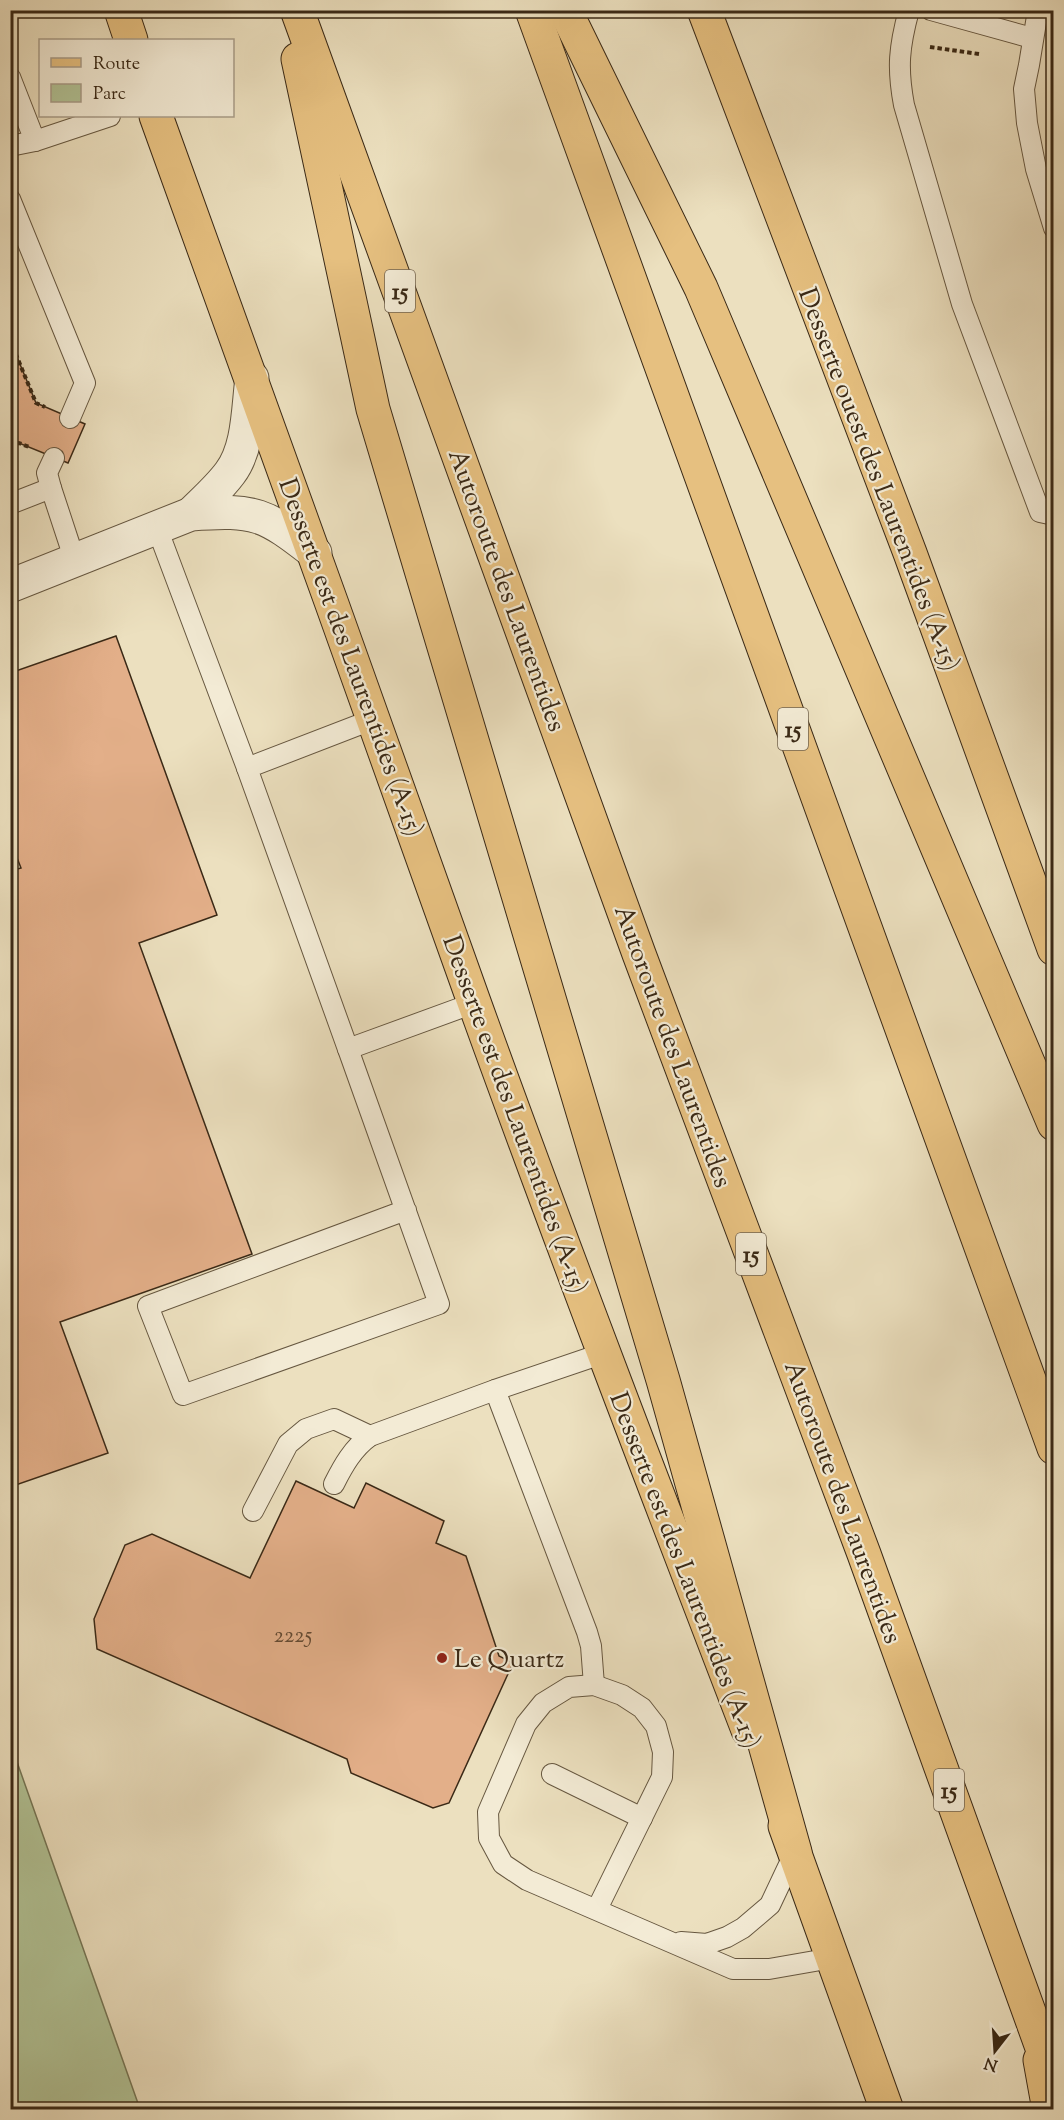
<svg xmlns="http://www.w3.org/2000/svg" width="1064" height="2120" font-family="'Sorts Mill Goudy',serif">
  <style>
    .green { fill: #b2c396; stroke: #767656; stroke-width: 1.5 }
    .building { fill: #e3af89; stroke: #3a2916; stroke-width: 1.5 }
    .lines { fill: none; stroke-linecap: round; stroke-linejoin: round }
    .lane-casing { stroke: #665740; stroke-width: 22 }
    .street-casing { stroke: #665740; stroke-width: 35 }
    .primary-casing { stroke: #3a2916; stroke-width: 35 }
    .highway-casing { stroke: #3a2916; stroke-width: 35 }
    .path { stroke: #3a2916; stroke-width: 4; stroke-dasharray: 4.5 3; stroke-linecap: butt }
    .lane { stroke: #f3ebd5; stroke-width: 20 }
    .street { stroke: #f3ebd5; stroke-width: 33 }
    .primary { stroke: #e6c080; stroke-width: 33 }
    .highway { stroke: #e6c080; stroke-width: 33 }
    .poi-dot { fill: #8f2418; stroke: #f3ebd5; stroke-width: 2 }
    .labels { text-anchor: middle; stroke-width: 4.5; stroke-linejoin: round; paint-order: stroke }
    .number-label { font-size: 22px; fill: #644a33 }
    .shield { fill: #f3ebd5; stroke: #72634f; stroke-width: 1.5 }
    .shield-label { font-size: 24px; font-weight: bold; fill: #3a2916 }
    .street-label { font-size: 26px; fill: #3a2916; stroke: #f3ebd5 }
    .poi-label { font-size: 26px; fill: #3a2916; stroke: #f3ebd5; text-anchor: start }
  </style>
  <rect width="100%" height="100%" fill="#ece0bf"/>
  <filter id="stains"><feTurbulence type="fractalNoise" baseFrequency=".00333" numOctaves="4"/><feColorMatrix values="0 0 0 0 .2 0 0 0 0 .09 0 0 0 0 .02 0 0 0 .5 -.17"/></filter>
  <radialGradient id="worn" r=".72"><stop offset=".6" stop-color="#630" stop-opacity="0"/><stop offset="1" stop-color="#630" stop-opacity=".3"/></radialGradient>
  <polygon class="green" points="10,1745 11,1745 140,2109 11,2109"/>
  <g class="building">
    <polygon points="10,340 36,403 85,424 68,463 19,443 10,446"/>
    <polygon points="116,636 217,915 139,943 252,1254 60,1322 108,1453 10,1487 10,871 21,868 10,840 10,673"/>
    <polygon points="296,1481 354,1508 366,1483 444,1521 436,1543 466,1556 499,1656 513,1663 449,1803 433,1808 351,1773 347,1759 97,1649 94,1619 125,1545 152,1534 250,1578"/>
  </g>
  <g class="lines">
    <defs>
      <g id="lane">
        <path d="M909 10C899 47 897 68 904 105L962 304 1040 512 1054 515"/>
        <polyline points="931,10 1032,38"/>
        <polyline points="1038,10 1029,65 1024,89 1027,123 1036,169 1054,228"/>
        <polyline points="10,77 35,141"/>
        <polyline points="10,146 35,141 110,116"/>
        <polyline points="10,199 85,383 70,418"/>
        <polyline points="51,488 75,561"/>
        <polyline points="10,504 51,488 47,473 54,458"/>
        <polyline points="157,528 247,768"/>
        <polyline points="374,719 247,768 348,1049 474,1003"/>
        <polyline points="348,1049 439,1304 183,1395 148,1306 406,1210"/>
        <polyline points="495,1390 587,1632 591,1646 594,1685"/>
        <path d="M334 1484C343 1466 353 1448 370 1436L495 1390 604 1353"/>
        <polyline points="253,1511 288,1444 306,1429 334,1419 370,1436"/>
        <polyline points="552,1774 642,1818"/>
        <polyline points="597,1909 662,1777 663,1752 656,1726 642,1708 622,1695 594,1685 569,1687 543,1703 526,1724 488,1812 489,1838 503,1864 527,1880 733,1969 769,1969 832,1958"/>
        <polyline points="681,1942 707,1944 727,1937 743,1928 770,1905 795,1852"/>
      </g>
      <g id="street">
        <path d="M191 514C204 501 219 488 230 473 249 448 248 408 252 378"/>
        <path d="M10 586 191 514C256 509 265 514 315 553"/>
      </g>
      <g id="primary">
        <polyline points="121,10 131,40"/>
        <polyline points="704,10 910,553 1054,949"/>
        <path d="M156 116C264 410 368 707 474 1002 562 1246 655 1488 748 1730"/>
        <polyline points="785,1826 887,2110"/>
      </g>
      <g id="highway">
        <polyline points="297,10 639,954 864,1554 1054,2081"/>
        <polyline points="532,10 1054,1448"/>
        <polyline points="565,10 701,288 1054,1124"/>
        <polyline points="298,59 373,409 663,1380 795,1852"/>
        <polyline points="1040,2060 1049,2110"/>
      </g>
    </defs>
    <use href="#lane" class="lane-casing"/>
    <use href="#street" class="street-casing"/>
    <use href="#primary" class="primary-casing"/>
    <use href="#highway" class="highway-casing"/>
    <g class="path">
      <polyline points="930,47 979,54"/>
      <polyline points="10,340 36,403 45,407"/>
      <polyline points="10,446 19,443 29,447"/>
    </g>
    <use href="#lane" class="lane"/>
    <use href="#street" class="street"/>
    <use href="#primary" class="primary"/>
    <use href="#highway" class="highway"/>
  </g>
  <circle class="poi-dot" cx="442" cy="1658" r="6"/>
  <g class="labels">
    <g class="number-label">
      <text x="293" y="1642">2225</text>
    </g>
    <g class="shield">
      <rect x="385" y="270" width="30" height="42" rx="4.5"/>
      <rect x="778" y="708" width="30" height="42" rx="4.5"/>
      <rect x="736" y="1233" width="30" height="42" rx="4.5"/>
      <rect x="934" y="1769" width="30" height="42" rx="4.5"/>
    </g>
    <g class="shield-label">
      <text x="400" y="299">15</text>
      <text x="793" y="737">15</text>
      <text x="751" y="1262">15</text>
      <text x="949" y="1798">15</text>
    </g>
    <g class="street-label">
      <text transform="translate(880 479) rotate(69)" y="9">Desserte ouest des Laurentides (A-15)</text>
      <text transform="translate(508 590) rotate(70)" y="9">Autoroute des Laurentides</text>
      <text transform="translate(352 657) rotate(70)" y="9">Desserte est des Laurentides (A-15)</text>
      <text transform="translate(674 1046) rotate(70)" y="9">Autoroute des Laurentides</text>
      <text transform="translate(516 1114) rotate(70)" y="9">Desserte est des Laurentides (A-15)</text>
      <text transform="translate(844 1502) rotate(70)" y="9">Autoroute des Laurentides</text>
      <text transform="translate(686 1570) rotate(69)" y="9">Desserte est des Laurentides (A-15)</text>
    </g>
    <g class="poi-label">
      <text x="454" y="1667">Le Quartz</text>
    </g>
  </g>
  <rect width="1064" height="2120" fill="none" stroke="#ece0bf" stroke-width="36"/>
  <rect x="12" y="12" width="1040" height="2096" fill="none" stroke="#3a2916" stroke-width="3"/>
  <rect x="18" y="18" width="1028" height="2084" fill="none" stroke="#3a2916" stroke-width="1.5"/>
  <rect x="39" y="39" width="195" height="78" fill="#f3ebd5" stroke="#a99d89" stroke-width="1.5"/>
  <rect x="51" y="58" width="30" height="9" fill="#e6c080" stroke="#a99d89" stroke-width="1.5"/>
  <text x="93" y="69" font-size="18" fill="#3a2916">Route</text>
  <rect x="51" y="84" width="30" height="18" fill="#b2c396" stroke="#a99d89" stroke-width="1.5"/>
  <text x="93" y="99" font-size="18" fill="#3a2916">Parc</text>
  <g transform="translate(995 2051) rotate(197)" stroke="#f3ebd5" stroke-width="4.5" paint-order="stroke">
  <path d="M0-4.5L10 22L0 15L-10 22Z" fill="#3a2916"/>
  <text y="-9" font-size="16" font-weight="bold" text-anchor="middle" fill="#3a2916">N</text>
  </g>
  <rect width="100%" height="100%" filter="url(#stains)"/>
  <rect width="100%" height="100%" fill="url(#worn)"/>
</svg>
